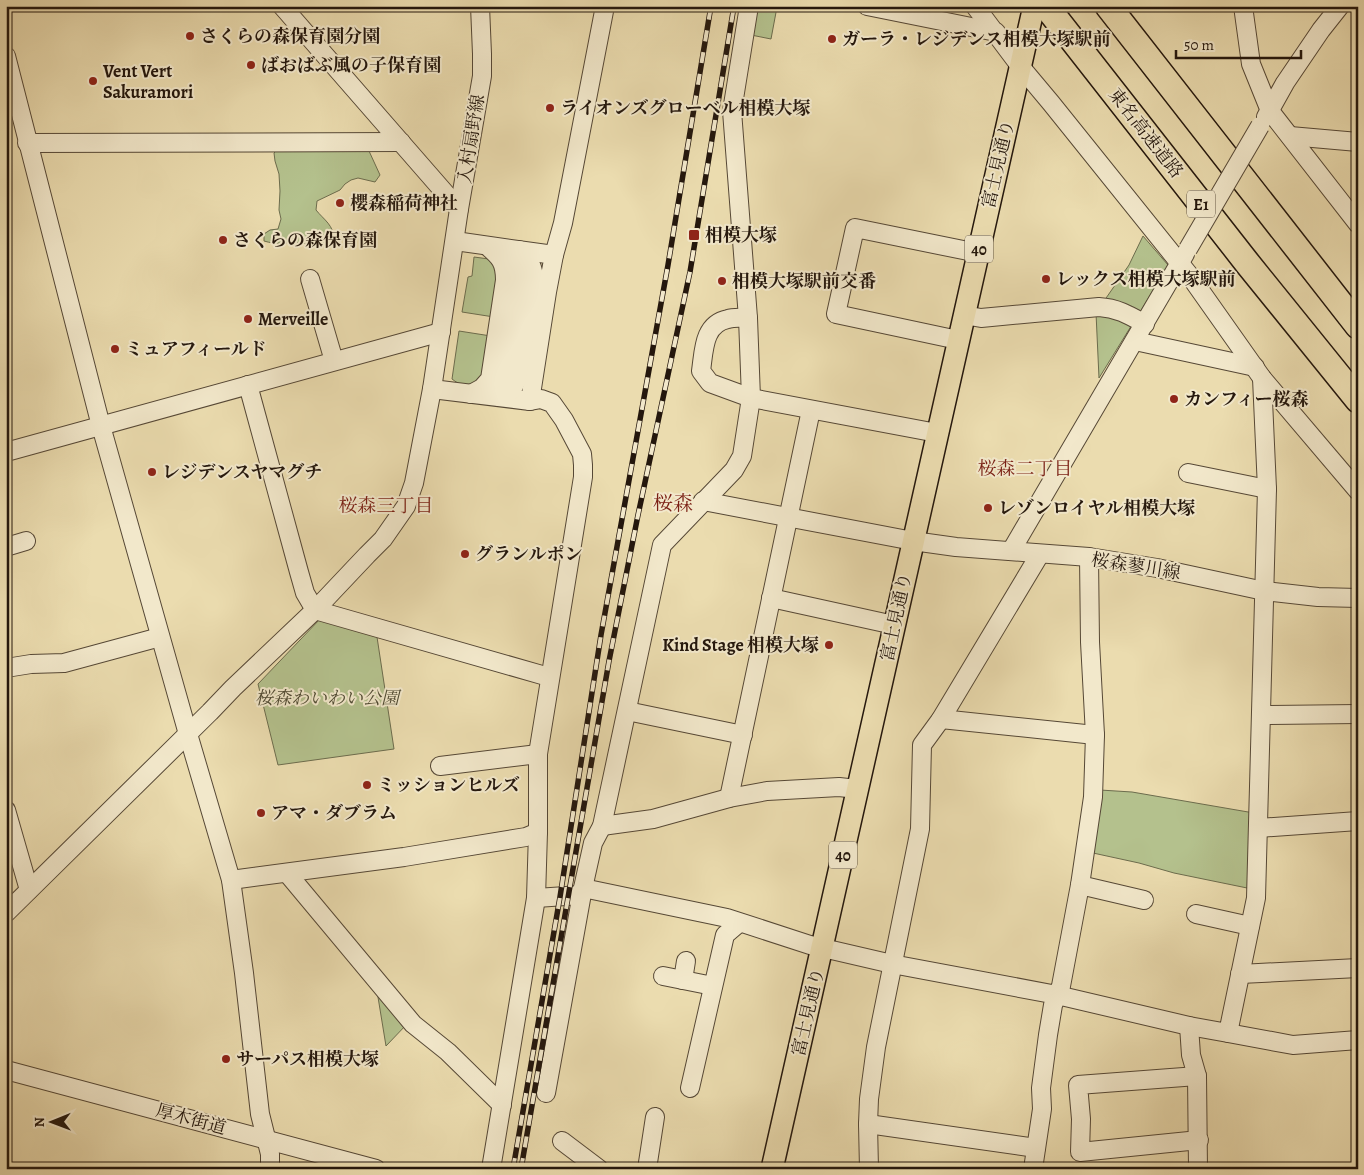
<svg xmlns="http://www.w3.org/2000/svg" width="1364" height="1175" font-family="Alegreya,'Noto Serif JP',serif">
  <style>
    .green { fill: #b4c18d; stroke: #6c6c4d }
    .lines { fill: none; stroke-linecap: round; stroke-linejoin: round }
    .minor-casing { stroke: #564836; stroke-width: 20 }
    .major-casing { stroke: #24170d; stroke-width: 24 }
    .highway-casing { stroke: #24170d; stroke-width: 28 }
    .minor { stroke: #f2e8cb; stroke-width: 18 }
    .major { stroke: #ebdcaf; stroke-width: 21 }
    .highway { stroke: #ebdcaf; stroke-width: 25 }
    .rail-casing { stroke: #24170d; stroke-width: 5.5 }
    .rail { stroke: #f2e8cb; stroke-width: 4; stroke-dasharray: 11; stroke-linecap: butt }
    .minor-bridge-casing { stroke: #564836; stroke-width: 20; stroke-linecap: butt }
    .minor-bridge { stroke: #f2e8cb; stroke-width: 18 }
    .poi-dot { fill: #8f2418; stroke: #f2e8cb; stroke-width: 2 }
    .labels { text-anchor: middle; stroke-width: 4; stroke-linejoin: round; paint-order: stroke }
    .shield { fill: #f2e8cb; stroke: #625646; stroke-width: 1 }
    .shield-label { font-size: 16px; font-weight: bold; fill: #24170d }
    .poi-label { font-size: 18px; font-weight: bold; fill: #24170d; stroke: #f2e8cb; text-anchor: start }
    .street-label { font-size: 18px; fill: #24170d; stroke: #f2e8cb }
    .park-label { font-size: 18px; font-style: italic; fill: #4f4a33; stroke: #f2e8cb }
    .neighbourhood-label { font-size: 19px; fill: #7a1f14; stroke: #f2e8cb }
    .quarter-label { font-size: 20px; fill: #7a1f14; stroke: #f2e8cb }
  </style>
  <rect width="100%" height="100%" fill="#ebdcaf"/>
  <filter id="stains"><feTurbulence type="fractalNoise" baseFrequency=".004" numOctaves="4"/><feColorMatrix values="0 0 0 0 .2 0 0 0 0 .09 0 0 0 0 .02 0 0 0 .5 -.17"/></filter>
  <radialGradient id="worn" r=".72"><stop offset=".6" stop-color="#630" stop-opacity="0"/><stop offset="1" stop-color="#630" stop-opacity=".3"/></radialGradient>
  <g class="green">
    <polygon points="756,6 797,6 796,11 777,7 771,39 751,35"/>
    <path d="M282 145 369 151 380 175 375 182 358 178 351 180 345 184 340 190 317 201 316 210C324 220 334 225 334 240L329 245C319 246 310 244 300 243 288 242 276 245 264 241V234L270 230 278 229 281 219 279 210 280 191 279 174 275 161 274 153Z"/>
    <polygon points="1143,236 1168,265 1139,314 1104,301 1129,265"/>
    <polygon points="474,257 489,259 499,272 494,317 462,312 468,277 472,276"/>
    <polygon points="1096,313 1133,323 1099,378"/>
    <path d="M459 331 491 336C487 355 484 404 452 379Z"/>
    <polygon points="321,618 377,637 394,749 278,765 258,684"/>
    <polygon points="1100,790 1132,792 1254,813 1252,889 1174,873 1139,863 1093,853"/>
    <polygon points="377,991 407,1024 386,1046"/>
  </g>
  <g class="lines">
    <defs>
      <g id="minor">
        <polyline points="282,6 459,209"/>
        <polyline points="867,6 996,32"/>
        <polyline points="975,6 1020,66 1051,103 1190,276 1262,378 1358,491"/>
        <polyline points="1243,6 1251,64 1270,111 1358,224"/>
        <polyline points="6,56 101,426 188,734 231,880 244,973 260,1114 270,1154 270,1169"/>
        <polyline points="1266,117 1285,83 1321,30 1340,6"/>
        <polyline points="1290,136 1358,142"/>
        <polyline points="27,143 401,142"/>
        <polyline points="554,255 563,223 605,6"/>
        <polyline points="310,279 334,361"/>
        <path d="M964 315 981 318 1099 307C1117 308 1129 315 1145 324"/>
        <path d="M748 318C741 318 734 317 728 319 703 324 704 351 701 371L710 383 751 398 937 433"/>
        <polyline points="958,340 836,314 855,228 978,253"/>
        <polyline points="1135,341 1255,367"/>
        <polyline points="248,385 299,572 305,593 315,610 549,677"/>
        <polyline points="432,389 530,401 547,292 554,255 455,241"/>
        <path d="M471 394 482 388 490 379 505 280C505 262 500 257 487 246"/>
        <path d="M486 395 497 389 503 381 519 281C518 267 514 260 505 250"/>
        <path d="M499 397 512 390 516 382 534 282C534 267 530 260 519 250"/>
        <polyline points="6,452 441,332"/>
        <polyline points="1188,473 1267,489"/>
        <polyline points="703,501 913,541 956,547 1089,557 1157,568 1264,591 1318,597 1358,598"/>
        <polyline points="6,547 26,541"/>
        <polyline points="1011,551 1185,254"/>
        <polyline points="771,598 894,625"/>
        <polyline points="6,668 31,664 64,663 160,637"/>
        <polyline points="627,711 743,735"/>
        <polyline points="1262,715 1358,714"/>
        <polyline points="941,719 1095,735"/>
        <polyline points="440,766 538,754"/>
        <polyline points="729,798 811,410"/>
        <polyline points="6,810 29,890"/>
        <polyline points="602,826 653,819 729,798 767,791 839,787 857,789"/>
        <polyline points="1259,828 1358,821"/>
        <polyline points="287,873 413,1024 448,1052 502,1105"/>
        <polyline points="231,880 404,857 526,837 538,832"/>
        <polyline points="1080,885 1144,900"/>
        <polyline points="583,888 727,918 810,945 892,964 1057,995 1189,1026 1228,1033 1256,898 1267,489 1262,378"/>
        <polyline points="536,898 581,895"/>
        <polyline points="6,913 210,712 233,688 315,610 367,555 383,539 406,506 414,483 432,389 459,209 482,76 482,54 480,6"/>
        <polyline points="1196,914 1250,926"/>
        <polyline points="1240,974 1358,968"/>
        <polyline points="663,976 713,986"/>
        <polyline points="683,980 686,961"/>
        <polyline points="1189,1026 1191,1055 1197,1076 1198,1169"/>
        <polyline points="1228,1033 1293,1045 1358,1040"/>
        <polyline points="6,1070 376,1169"/>
        <polyline points="1197,1076 1078,1085 1081,1119 1080,1152 1199,1140"/>
        <polyline points="690,1088 725,935 739,923"/>
        <polyline points="546,1093 583,888 593,843 602,826 662,545 734,470 742,456 751,398 748,318 732,111 749,6"/>
        <polyline points="868,1124 1036,1148"/>
        <polyline points="562,1141 599,1169"/>
        <polyline points="491,1169 536,898 538,832 538,754 583,477 583,465 582,454 564,420 552,403 541,399 530,401"/>
        <polyline points="647,1169 655,1117"/>
        <polyline points="869,1169 868,1124 869,1099 876,1047 920,829 922,745 941,719 1040,554"/>
        <polyline points="1033,1169 1042,1109 1041,1088 1048,1035 1053,1005 1061,986 1080,885 1093,797 1095,735 1090,642 1089,557"/>
      </g>
      <polyline id="major" points="772,1169 1034,6"/>
      <g id="highway">
        <polyline points="1046,6 1248,264 1358,400"/>
        <polyline points="1108,6 1358,326"/>
      </g>
    </defs>
    <use href="#minor" class="minor-casing"/>
    <use href="#major" class="major-casing"/>
    <use href="#highway" class="highway-casing"/>
    <use href="#minor" class="minor"/>
    <use href="#major" class="major"/>
    <use href="#highway" class="highway"/>
    <defs>
      <g id="rail">
        <polyline points="513,1169 560,897 601,635 668,265 711,6"/>
        <polyline points="521,1169 609,661 638,515 690,272 734,6"/>
      </g>
    </defs>
    <use href="#rail" class="rail-casing"/>
    <use href="#rail" class="rail"/>
    <defs>
      <polyline id="minor-bridge" points="1188,249 1260,126"/>
    </defs>
    <use href="#minor-bridge" class="minor-bridge-casing"/>
    <use href="#minor-bridge" class="minor-bridge"/>
  </g>
  <g class="poi-dot">
    <circle cx="190" cy="36" r="5"/>
    <circle cx="832" cy="39" r="5"/>
    <circle cx="251" cy="65" r="5"/>
    <circle cx="93" cy="81" r="5"/>
    <circle cx="550" cy="108" r="5"/>
    <circle cx="340" cy="203" r="5"/>
    <rect x="688" y="229" width="12" height="12" rx="2.5"/>
    <circle cx="223" cy="240" r="5"/>
    <circle cx="1046" cy="279" r="5"/>
    <circle cx="722" cy="281" r="5"/>
    <circle cx="248" cy="319" r="5"/>
    <circle cx="115" cy="349" r="5"/>
    <circle cx="1174" cy="399" r="5"/>
    <circle cx="152" cy="472" r="5"/>
    <circle cx="988" cy="508" r="5"/>
    <circle cx="465" cy="554" r="5"/>
    <circle cx="829" cy="645" r="5"/>
    <circle cx="367" cy="785" r="5"/>
    <circle cx="261" cy="813" r="5"/>
    <circle cx="226" cy="1059" r="5"/>
  </g>
  <g class="labels">
    <g class="shield">
      <rect x="1187" y="190.5" width="28" height="27" rx="4"/>
      <rect x="965" y="235.5" width="28" height="27" rx="4"/>
      <rect x="829" y="841.5" width="28" height="27" rx="4"/>
    </g>
    <g class="shield-label">
      <text x="1201" y="210">E1</text>
      <text x="979" y="255">40</text>
      <text x="843" y="861">40</text>
    </g>
    <g class="poi-label">
      <text x="200" y="42">さくらの森保育園分園</text>
      <text x="842" y="45">ガーラ・レジデンス相模大塚駅前</text>
      <text x="261" y="71">ばおばぶ風の子保育園</text>
      <text x="103" y="77">Vent Vert<tspan x="103" dy="21">Sakuramori</tspan></text>
      <text x="560" y="114">ライオンズグローベル相模大塚</text>
      <text x="350" y="209">櫻森稲荷神社</text>
      <text x="705" y="241">相模大塚</text>
      <text x="233" y="246">さくらの森保育園</text>
      <text x="1056" y="285">レックス相模大塚駅前</text>
      <text x="732" y="287">相模大塚駅前交番</text>
      <text x="258" y="325">Merveille</text>
      <text x="125" y="355">ミュアフィールド</text>
      <text x="1184" y="405">カンフィー桜森</text>
      <text x="162" y="478">レジデンスヤマグチ</text>
      <text x="998" y="514">レゾンロイヤル相模大塚</text>
      <text x="475" y="560">グランルポン</text>
      <text x="819" y="651" text-anchor="end">Kind Stage 相模大塚</text>
      <text x="377" y="791">ミッションヒルズ</text>
      <text x="271" y="819">アマ・ダブラム</text>
      <text x="236" y="1065">サーパス相模大塚</text>
    </g>
    <g class="street-label">
      <text transform="translate(1146 133) rotate(52)" y="6">東名高速道路</text>
      <text transform="translate(471 139) rotate(-81)" y="6">入村扇野線</text>
      <text transform="translate(998 164) rotate(-77)" y="6">富士見通り</text>
      <text transform="translate(1136 566) rotate(9)" y="6">桜森蓼川線</text>
      <text transform="translate(896 617) rotate(-78)" y="6">富士見通り</text>
      <text transform="translate(808 1012) rotate(-77)" y="6">富士見通り</text>
      <text transform="translate(191 1119) rotate(15)" y="6">厚木街道</text>
    </g>
    <g class="park-label">
      <text x="327" y="704">桜森わいわい公園</text>
    </g>
    <g class="neighbourhood-label">
      <text x="1025" y="475">桜森二丁目</text>
      <text x="386" y="512">桜森三丁目</text>
    </g>
    <g class="quarter-label">
      <text x="673" y="510">桜森</text>
    </g>
  </g>
  <rect width="1364" height="1175" fill="none" stroke="#ebdcaf" stroke-width="25"/>
  <rect x="8" y="8" width="1349" height="1160" fill="none" stroke="#24170d" stroke-width="2.5"/>
  <rect x="12" y="12" width="1339" height="1150" fill="none" stroke="#24170d"/>
  <g transform="translate(52 1122) rotate(269)" stroke="#f2e8cb" stroke-width="4" paint-order="stroke">
  <path d="M0-4L9 19L0 12L-9 19Z" fill="#24170d"/>
  <text y="-8" font-size="14" font-weight="bold" text-anchor="middle" fill="#24170d">N</text>
  </g>
  <path d="M1176 50v8h125v-8" fill="none" stroke="#24170d" stroke-width="2.5"/>
  <text x="1184" y="50" font-size="15" fill="#24170d" stroke="#f2e8cb" stroke-width="4" paint-order="stroke">50 m</text>
  <rect width="100%" height="100%" filter="url(#stains)"/>
  <rect width="100%" height="100%" fill="url(#worn)"/>
</svg>
